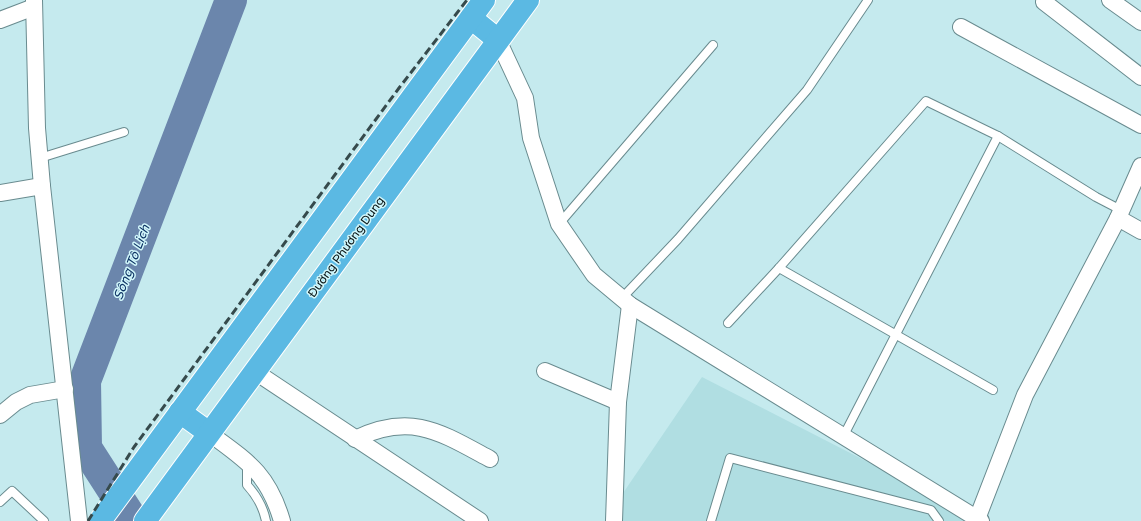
<svg xmlns="http://www.w3.org/2000/svg" width="1141" height="521" font-family="'Varela Round',sans-serif">
  <style>
    .built { fill: #b0dee2 }
    .lines { fill: none; stroke-linecap: round; stroke-linejoin: round }
    .river { stroke: #6b86ac; stroke-width: 32 }
    .lane-casing { stroke: #698b8f; stroke-width: 10 }
    .street-casing { stroke: #698b8f; stroke-width: 18 }
    .highway-casing { stroke: #fff; stroke-width: 24 }
    .lane { stroke: #fff; stroke-width: 8 }
    .street { stroke: #fff; stroke-width: 16 }
    .highway { stroke: #5bb9e3; stroke-width: 22 }
    .rail { stroke: #364a4c; stroke-width: 3; stroke-dasharray: 8 4; stroke-linecap: butt }
    .labels { text-anchor: middle; stroke-width: 3; stroke-linejoin: round; paint-order: stroke }
    .street-label { font-size: 12px; fill: #091719; stroke: #d2f7fb }
    .water-label { font-size: 13px; font-style: italic; fill: #0d3364; stroke: #d2f7fb }
  </style>
  <rect width="100%" height="100%" fill="#c5eaee"/>
  <polygon class="built" points="702,377 983,521 616,521 619,499"/>
  <g class="lines">
    <polyline class="river" points="133,521 86,448 85,381 231,0"/>
    <defs>
      <g id="lane">
        <polyline points="998,136 1096,197 1121,210"/>
        <polyline points="40,158 124,132"/>
        <polyline points="559,224 713,45"/>
        <polyline points="779,268 993,390"/>
        <polyline points="622,298 678,239 807,90 868,0"/>
        <polyline points="728,323 779,268 926,101 998,136 843,437"/>
        <path d="M247 462V485C257 496 263 506 266 521"/>
        <polyline points="0,502 12,491 44,521"/>
        <polyline points="711,521 730,458 931,510 939,521"/>
      </g>
      <g id="street">
        <polyline points="34,0 37,128 42,186 79,521"/>
        <polyline points="1110,0 1141,22"/>
        <polyline points="1044,2 1141,77"/>
        <polyline points="0,20 34,7"/>
        <polyline points="961,27 1141,125"/>
        <polyline points="498,40 525,98 531,138 559,224 594,275 630,305 981,521"/>
        <polyline points="0,193 42,186"/>
        <polyline points="1118,218 1141,231"/>
        <polyline points="254,371 480,521"/>
        <polyline points="545,371 618,402"/>
        <polyline points="0,415 16,402 30,395 65,389"/>
        <path d="M209 433C247 461 268 473 282 521"/>
        <path d="M355 439C411 412 440 432 490 459"/>
        <polyline points="977,519 1025,395 1118,218 1141,166"/>
        <polyline points="614,521 618,402 630,305"/>
      </g>
      <g id="highway">
        <polyline points="471,18 498,40"/>
        <polyline points="180,412 209,433"/>
        <polyline points="100,521 484,0"/>
        <polyline points="145,521 528,0"/>
      </g>
    </defs>
    <use href="#lane" class="lane-casing"/>
    <use href="#street" class="street-casing"/>
    <use href="#highway" class="highway-casing"/>
    <use href="#lane" class="lane"/>
    <use href="#street" class="street"/>
    <use href="#highway" class="highway"/>
    <polyline class="rail" points="88,521 134,447 399,88 467,0"/>
  </g>
  <g class="labels">
    <g class="street-label">
      <text transform="translate(346 247) rotate(-54)" y="4">Đường Phương Dung</text>
    </g>
    <g class="water-label">
      <text transform="translate(131 262) rotate(-69)" y="5">Sông Tô Lịch</text>
    </g>
  </g>
</svg>
